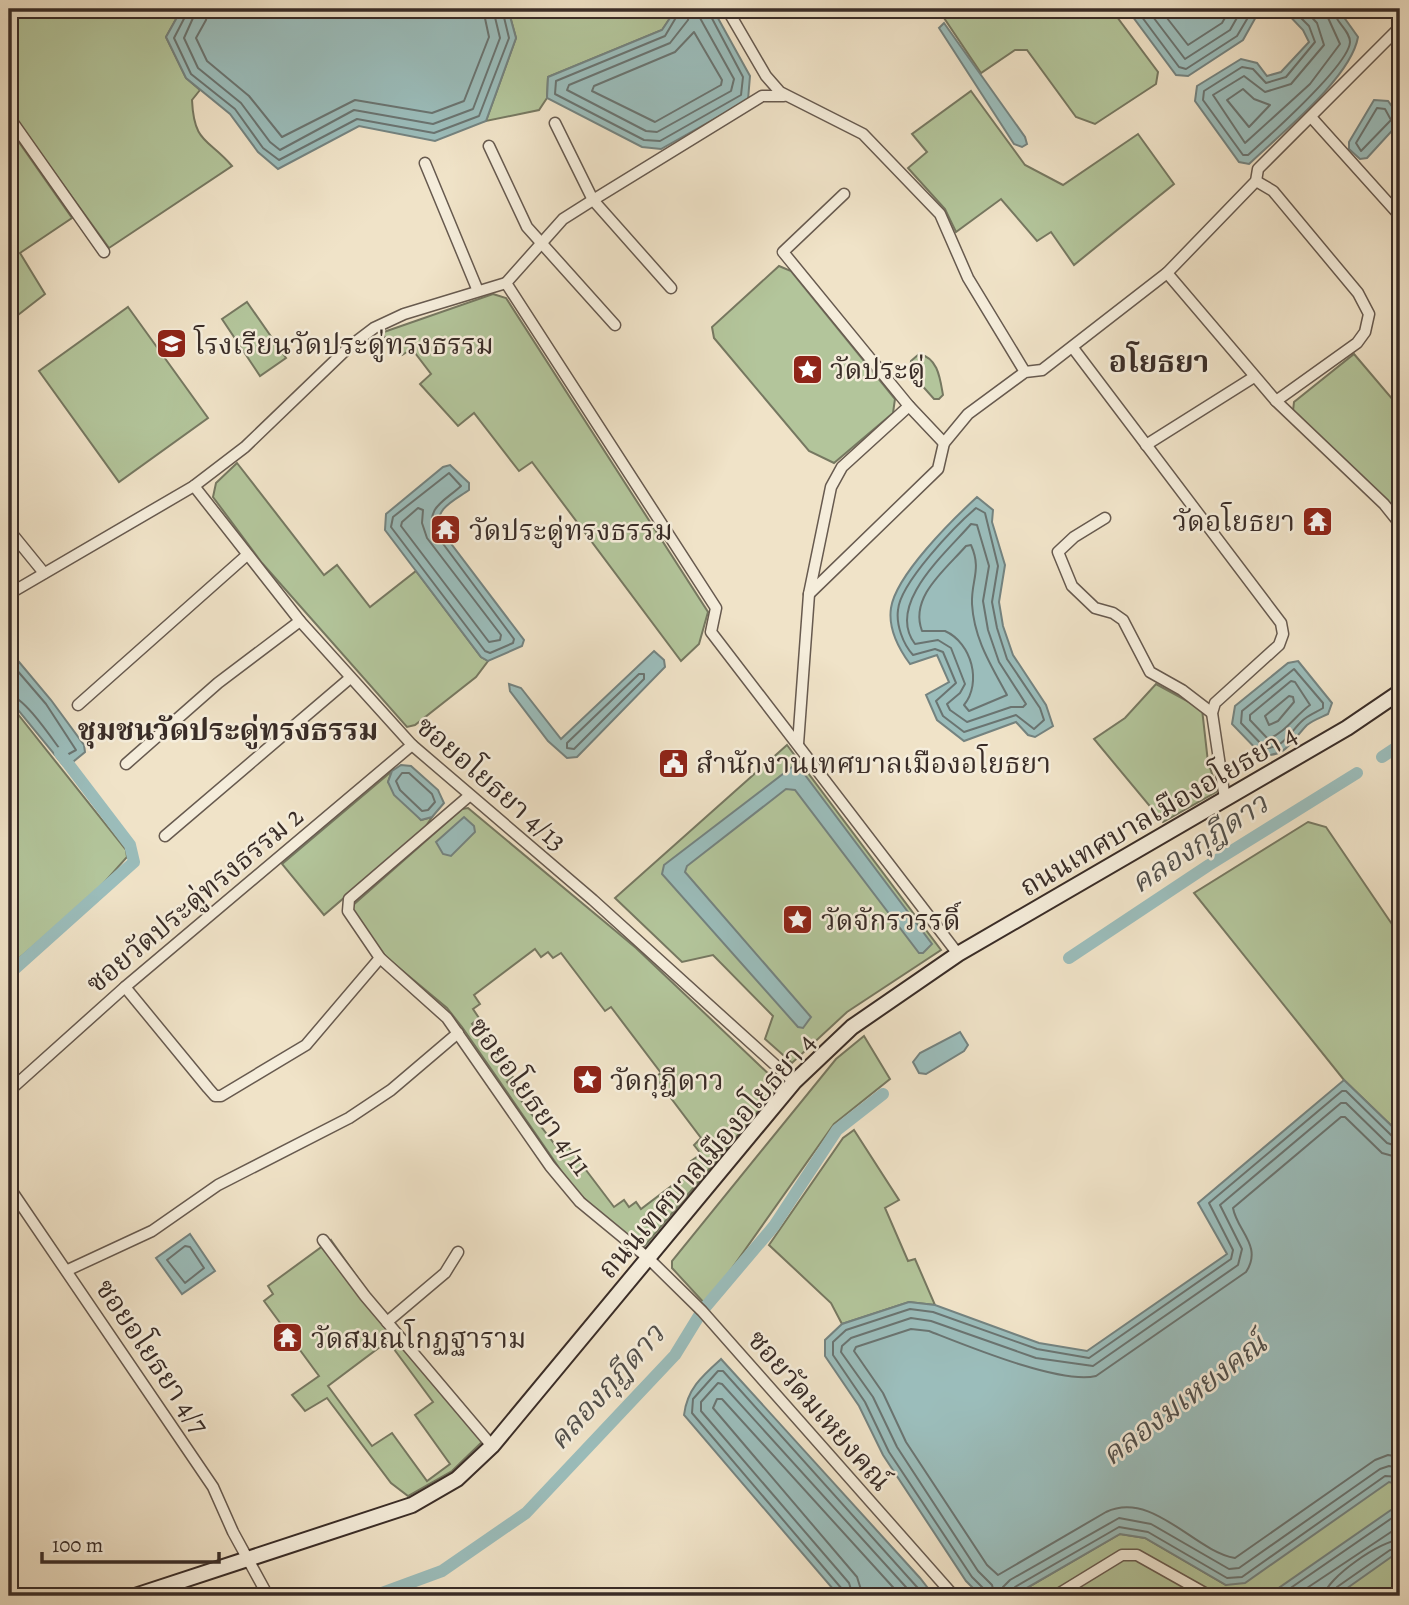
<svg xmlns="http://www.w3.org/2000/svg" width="1409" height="1605" font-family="Alegreya,'Noto Serif Thai',serif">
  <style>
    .green { fill: #b3c59b; stroke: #767861; stroke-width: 2; fill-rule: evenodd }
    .water { fill: #9bbdbb; stroke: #748380; stroke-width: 2 }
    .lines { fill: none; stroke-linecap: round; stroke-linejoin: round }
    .shore { stroke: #6a7471; stroke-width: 2 }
    .canal { stroke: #9bbdbb; stroke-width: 12 }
    .street-casing { stroke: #675a4f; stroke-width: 13 }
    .secondary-casing { stroke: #392c27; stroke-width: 18 }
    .street { stroke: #f5eddb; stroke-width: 10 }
    .secondary { stroke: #f5eddb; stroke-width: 14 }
    .labels { text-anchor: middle; stroke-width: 5; stroke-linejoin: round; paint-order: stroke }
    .poi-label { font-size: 28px; fill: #392c27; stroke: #f5eddb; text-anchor: start }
    .street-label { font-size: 28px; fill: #392c27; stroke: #f5eddb }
    .neighbourhood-label { font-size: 30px; font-weight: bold; fill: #392c27; stroke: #f5eddb }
    .water-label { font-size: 30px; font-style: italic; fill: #52504c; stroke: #f5eddb }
  </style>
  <rect width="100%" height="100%" fill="#f0e3c8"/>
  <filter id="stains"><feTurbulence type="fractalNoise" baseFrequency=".00286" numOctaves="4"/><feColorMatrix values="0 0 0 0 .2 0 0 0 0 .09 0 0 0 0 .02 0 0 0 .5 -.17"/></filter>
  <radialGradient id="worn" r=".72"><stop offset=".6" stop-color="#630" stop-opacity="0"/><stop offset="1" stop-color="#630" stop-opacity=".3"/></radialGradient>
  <g class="green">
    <path d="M43 9H175L180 12 166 37 186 78 200 90 192 100C194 144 208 138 232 166L109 248 9 110V14Z"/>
    <polygon points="508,9 676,9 662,30 548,77 547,98 539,110 486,121 516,38"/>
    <polygon points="938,9 1111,9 1158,72 1156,84 1095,124 1076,117 1027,50 1015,50 981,73"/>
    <polygon points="971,91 1025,165 1063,185 1138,134 1174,184 1074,265 1051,232 1037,241 1001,199 956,232 945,209 908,168 927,152 912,134"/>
    <polygon points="9,128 72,218 20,253 45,294 9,322"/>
    <polygon points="779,266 791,271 895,399 893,413 834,463 809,451 714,338 712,327"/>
    <polygon points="493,294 506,298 708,612 699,644 681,661 532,462 519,471 474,413 458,426 420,384 431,374 412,349 402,355 381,333"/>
    <polygon points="247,302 286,358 260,376 222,319"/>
    <polygon points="128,307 208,418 119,482 39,371"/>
    <path d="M919 354C938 358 940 378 943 395L939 399H934L910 372 911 361Z"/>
    <polygon points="1354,354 1400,408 1400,509 1394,514 1293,411 1294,402"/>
    <polygon points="237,463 324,575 337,565 370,607 416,571 481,657 488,661 476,677 415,725 407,727 262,563 213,497 216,483"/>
    <polygon points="1156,684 1202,709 1208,762 1218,791 1163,822 1094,739 1125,718"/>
    <polygon points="9,703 126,850 127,857 93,895 9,967"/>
    <polygon points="787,745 941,950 847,1012 792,1063 765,1039 773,1016 713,955 682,962 615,898"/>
    <polygon points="392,771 388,782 421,820 432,817 424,829 324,915 282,864"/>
    <path d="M468 808 636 948 775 1080 774 1092 643 1248H637L573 1188 462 1027 447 1008 386 957 352 912V906L462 809ZM535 949 541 957 548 952 553 958 561 953 605 1011 611 1007 661 1073 655 1077 701 1138 694 1145 701 1154 691 1161 695 1168 641 1209 636 1202 629 1207 624 1200 614 1207 567 1145 559 1150 507 1082 513 1077 472 1024 479 1018 473 1009 480 1004 474 995Z"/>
    <polygon points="1308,822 1326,827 1400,936 1400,1134 1344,1080 1194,893"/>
    <polygon points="864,1036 890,1079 834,1124 706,1305 672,1268 672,1261 836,1059"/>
    <polygon points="854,1130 899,1200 885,1208 908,1261 915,1259 935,1305 909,1302 842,1324 831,1303 769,1245 843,1138"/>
    <path d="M331 1240 430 1380 483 1441 452 1471 408 1496 391 1483 327 1398 305 1411 292 1395 319 1376 264 1301 273 1294 268 1286ZM388 1341 433 1402 415 1415 450 1464 427 1481 392 1433 372 1446 328 1386Z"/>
    <polygon points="1389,1481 1400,1485 1400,1596 1013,1596 1120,1534 1145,1538 1226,1585"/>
  </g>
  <g class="water">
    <polygon points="196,9 508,9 516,38 486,121 435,141 359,126 278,169 258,152 230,114 186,78 166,37 180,12"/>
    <polygon points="676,9 714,11 750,76 748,100 661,149 642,147 547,98 548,77 662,30"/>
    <polygon points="1127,9 1277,9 1257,15 1243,40 1188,76 1176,75"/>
    <path d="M1283 9H1338L1358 37C1351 78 1280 134 1249 164L1239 162 1195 101 1197 86 1241 59 1257 63 1267 76 1281 72 1309 42 1303 30Z"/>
    <polygon points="944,23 1025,137 1027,144 1022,147 1014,144 939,28"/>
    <polygon points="1374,100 1388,101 1399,116 1400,122 1367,158 1360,159 1349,149 1349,142"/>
    <path d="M450 465 469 483V490C455 500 433 509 440 529L524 640 522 646 488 661 481 657 385 530 386 514 443 467Z"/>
    <path d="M977 497 993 510 992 522 1005 565 999 602 1003 626 1013 655 1046 705 1053 726 1035 737 1028 735 1016 722 964 741 937 720 926 695 949 682 937 655 910 664C899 649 888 628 891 608 896 575 952 520 977 497Z"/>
    <polygon points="9,650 51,700 84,745 85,752 68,766 64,766 9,699"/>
    <polygon points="654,651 664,660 665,667 577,757 567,758 548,741 510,691 509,684 521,688 561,739"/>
    <path d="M1298 661 1332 703 1328 714C1322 717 1313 720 1307 725 1292 740 1287 757 1262 755L1232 724 1235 706 1288 663Z"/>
    <polygon points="401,765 411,766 438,790 444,803 432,817 421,820 394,795 388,782 392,771"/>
    <polygon points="792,767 799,767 932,944 923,953 919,953 795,790 786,789 687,866 685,872 811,1017 803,1028 798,1027 662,874 664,865"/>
    <polygon points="464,817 474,826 475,832 451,856 443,854 436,842"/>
    <polygon points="960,1032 968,1045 964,1051 926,1074 919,1073 913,1062 920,1053"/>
    <polygon points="1344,1080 1400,1134 1400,1485 1389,1482 1245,1583 1226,1585 1145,1538 1120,1534 1013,1596 981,1596 966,1581 883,1455 859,1406 825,1356 825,1340 842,1324 909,1302 935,1305 1039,1343 1087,1351 1227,1254 1198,1203"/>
    <polygon points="190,1234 215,1271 182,1294 156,1258"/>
    <path d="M721 1359 920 1578 934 1596H839L684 1415C687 1389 702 1376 721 1359Z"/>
    <polygon points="1391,1510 1400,1510 1400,1556 1394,1555 1336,1596 1267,1596"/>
  </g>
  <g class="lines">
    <g class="shore">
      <polyline points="189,9 174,38 191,74 235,109 263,148 279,160 357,119 434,133 479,116 509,38 502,9"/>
      <polyline points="197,9 184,38 198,68 241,103 270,142 280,150 354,110 433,124 473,109 500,38 493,9"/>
      <polyline points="208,9 206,20 196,38 207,61 249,96 282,137 355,100 432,113 464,101 489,37 483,9"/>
      <polyline points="681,9 665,36 556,81 555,94 644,140 660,141 741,95 743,77 707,9"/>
      <polyline points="690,9 688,20 670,43 569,85 567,90 646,131 657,132 731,91 734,79 700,18 698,9"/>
      <polyline points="1136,9 1179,67 1186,69 1237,36 1253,9"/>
      <polyline points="1147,9 1185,59 1230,30 1242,9"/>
      <polyline points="1160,9 1188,45 1222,23 1230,9"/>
      <path d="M1292 9 1309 26 1315 42 1286 77 1266 83 1253 69 1242 67 1204 91 1203 100 1243 155H1248C1268 137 1349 65 1350 42 1350 30 1334 21 1333 9"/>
      <polyline points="1304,9 1317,23 1324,45 1291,84 1265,92 1244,76 1213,95 1245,143 1310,84 1340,44 1324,9"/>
      <polygon points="694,32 722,80 721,85 655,122 592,91 594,86 675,52"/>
      <polygon points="1243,89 1254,99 1270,105 1249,127 1227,100"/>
      <polygon points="1377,108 1385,109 1391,120 1361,151 1356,143"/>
      <path d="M449 473 461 486C445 501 424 508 435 533L514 639 513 643 490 653 485 651 391 527 393 517Z"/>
      <polygon points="418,508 423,510 422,523 427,538 501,635 500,640 489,642 401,526 402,522"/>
      <path d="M976 508 985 513 998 566 992 602 997 628 1007 659 1040 708 1044 720 1034 729 1016 715 964 732 943 716 936 701 956 683 943 652 935 649 913 655C903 644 896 625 898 610 900 583 955 526 976 508Z"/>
      <path d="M971 524 977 525 989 566 983 601 988 630 999 662 1026 704 1023 707H1011L967 722 950 710 947 704 960 693 965 684 951 648 938 640 915 644C885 604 947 552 971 524Z"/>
      <path d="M971 545C982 570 971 580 972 604 974 639 991 665 1007 695L969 711 964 705C982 683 972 643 945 631H922C909 597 946 569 966 546Z"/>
      <path d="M9 661 46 704 76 750 65 756C54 742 25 697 9 695"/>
      <path d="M1294 669 1323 703V708C1317 712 1308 715 1302 721 1291 731 1283 749 1265 748L1241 723 1242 711Z"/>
      <polygon points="639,674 644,674 644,679 574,749 567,748 567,743"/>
      <path d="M1291 681 1295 682 1310 705C1296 715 1285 733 1268 739L1250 720V715Z"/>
      <polygon points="1289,696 1293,697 1294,702 1278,721 1269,725 1265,716"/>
      <polygon points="402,773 409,773 432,794 435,802 428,810 422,811 400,790 396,781"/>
      <path d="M1400 1158 1382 1153 1345 1117H1341L1233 1208C1237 1231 1263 1246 1246 1272L1096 1376C1061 1385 965 1345 929 1331L911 1329 856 1347 854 1351 883 1393 906 1442 987 1565 998 1575 1106 1512C1153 1490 1194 1551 1235 1558L1375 1460 1388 1455 1400 1457"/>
      <polygon points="185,1246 190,1247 204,1268 185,1283 167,1260"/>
      <polyline points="844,1596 842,1589 692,1413 693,1399 718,1371 723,1371 925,1596"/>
      <polyline points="853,1596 849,1583 701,1411 701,1402 718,1383 722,1384 914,1596"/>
      <polyline points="863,1596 857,1577 713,1408 717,1399 722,1399 901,1596"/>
      <polyline points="986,1596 984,1589 972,1577 889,1452 865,1402 833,1355 833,1342 846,1330 910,1309 933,1312 1037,1349 1089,1358 1231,1259 1233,1250 1209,1203 1342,1091 1346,1091 1393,1137 1400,1139"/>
      <polyline points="995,1596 992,1585 978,1571 897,1447 873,1397 841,1352 842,1346 851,1338 911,1318 931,1321 1036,1358 1093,1366 1238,1265 1242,1249 1220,1205 1341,1103 1346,1103 1387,1143 1400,1147"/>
      <polyline points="1002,1596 1003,1587 1010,1580 1119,1518 1151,1524 1229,1569 1239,1568 1380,1469 1389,1466 1400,1468"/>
      <polyline points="1011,1596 1015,1587 1119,1527 1148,1532 1227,1578 1242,1577 1385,1476 1400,1477"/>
      <polyline points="1279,1596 1392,1518 1400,1517"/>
      <polyline points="1295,1596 1400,1526"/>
      <path d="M1324 1596C1325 1579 1383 1539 1400 1540"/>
      <polyline points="1333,1596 1337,1587 1390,1550 1400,1549"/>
    </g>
    <g class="canal">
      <polyline points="1382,757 1400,745"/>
      <polyline points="1069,958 1209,865 1357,773"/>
      <polyline points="9,974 134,862 130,845 60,753"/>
      <polyline points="374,1596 442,1571 526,1513 675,1355 702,1311 774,1226 837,1130 883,1094"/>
    </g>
    <defs>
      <g id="street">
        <polyline points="727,9 766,76 780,92 863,134 940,214 968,278 1025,372"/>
        <polyline points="9,117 104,252"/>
        <polyline points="1311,117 1400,216"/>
        <polyline points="555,123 593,200 762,96 784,96"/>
        <polyline points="489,146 527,227 615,325"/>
        <polyline points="425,163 478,291"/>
        <polyline points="1256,181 1273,191 1358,293 1369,314 1365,332 1357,343 1276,401"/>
        <polyline points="844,194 783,252 909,406 944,443"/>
        <polyline points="1167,273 1276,401 1384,504 1400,524"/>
        <polyline points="506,283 716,608 711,632 958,954"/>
        <polyline points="1073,348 1281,623 1283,634 1279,645 1215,703 1212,713 1225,799"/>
        <polyline points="1146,445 1254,377"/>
        <polyline points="194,486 300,621 412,745 593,900 794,1082"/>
        <polyline points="1105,518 1074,537 1058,552 1072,586 1095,608 1113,613 1123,620 1150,672 1182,690 1212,713"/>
        <polyline points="9,530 44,573"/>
        <polyline points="9,594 194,486 245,447 349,347 374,328 404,314 506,283 563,219 593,200 671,288"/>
        <polyline points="809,594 938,469 944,443 968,414 1025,372 1042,370 1167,273 1256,181 1258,169 1400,27"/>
        <polyline points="78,705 247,555"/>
        <polyline points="798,744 809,594 831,487 842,467 909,406"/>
        <polyline points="126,764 218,683 300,621"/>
        <polyline points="469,796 349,899 348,911 380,958 447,1018 550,1166 580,1202 648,1258 702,1311 954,1596"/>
        <polyline points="165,836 349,679"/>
        <polyline points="125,987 208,1088 215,1096 221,1096 306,1045 380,958"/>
        <polyline points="9,1091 125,987 412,745"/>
        <polyline points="9,1187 213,1487 233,1532 268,1596"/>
        <polyline points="323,1240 365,1296 492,1446"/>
        <polyline points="68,1270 152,1231 218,1185 349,1118 391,1090 458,1033"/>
        <polyline points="387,1322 445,1273 458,1252"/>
        <polyline points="1055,1596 1122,1555 1137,1555 1210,1596"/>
      </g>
      <polyline id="secondary" points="135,1596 412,1505 457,1479 492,1446 794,1082 852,1027 958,954 1347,728 1400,692"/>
    </defs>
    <use href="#street" class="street-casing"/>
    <use href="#secondary" class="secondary-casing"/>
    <use href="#street" class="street"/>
    <use href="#secondary" class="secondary"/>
  </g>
  <defs>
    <symbol id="school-square" viewBox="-11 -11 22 22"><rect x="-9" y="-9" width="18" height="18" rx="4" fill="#8f2418" stroke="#f5eddb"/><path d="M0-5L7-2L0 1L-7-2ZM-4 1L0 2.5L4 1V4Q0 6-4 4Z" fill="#fff"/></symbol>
    <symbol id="sight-square" viewBox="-11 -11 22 22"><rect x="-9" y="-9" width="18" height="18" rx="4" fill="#8f2418" stroke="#f5eddb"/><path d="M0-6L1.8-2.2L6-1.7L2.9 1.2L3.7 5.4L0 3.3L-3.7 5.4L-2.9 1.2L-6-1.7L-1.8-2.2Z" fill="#fff"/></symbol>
    <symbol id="temple-square" viewBox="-11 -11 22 22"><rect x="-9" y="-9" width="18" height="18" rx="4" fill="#8f2418" stroke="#f5eddb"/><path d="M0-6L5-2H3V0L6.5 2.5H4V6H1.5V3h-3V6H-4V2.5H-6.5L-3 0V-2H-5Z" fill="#fff"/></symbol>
    <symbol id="civic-square" viewBox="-11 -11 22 22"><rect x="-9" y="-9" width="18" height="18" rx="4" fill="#8f2418" stroke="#f5eddb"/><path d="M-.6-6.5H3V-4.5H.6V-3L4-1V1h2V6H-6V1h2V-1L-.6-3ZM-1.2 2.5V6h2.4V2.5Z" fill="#fff"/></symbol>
  </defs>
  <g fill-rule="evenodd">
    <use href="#school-square" x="154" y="326" width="35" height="35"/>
    <use href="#sight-square" x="790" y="352" width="35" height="35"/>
    <use href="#temple-square" x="1300" y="504" width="35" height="35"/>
    <use href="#temple-square" x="428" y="512" width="35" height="35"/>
    <use href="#civic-square" x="656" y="746" width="35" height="35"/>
    <use href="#sight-square" x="780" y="902" width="35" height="35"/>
    <use href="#sight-square" x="570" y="1062" width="35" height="35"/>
    <use href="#temple-square" x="270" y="1320" width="35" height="35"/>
  </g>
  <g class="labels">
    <g class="poi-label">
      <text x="194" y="354">โรงเรียนวัดประดู่ทรงธรรม</text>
      <text x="830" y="379">วัดประดู่</text>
      <text x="1295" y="531" text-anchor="end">วัดอโยธยา</text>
      <text x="469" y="540">วัดประดู่ทรงธรรม</text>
      <text x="696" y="773">สำนักงานเทศบาลเมืองอโยธยา</text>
      <text x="821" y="930">วัดจักรวรรดิ์</text>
      <text x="610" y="1090">วัดกุฎีดาว</text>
      <text x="311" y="1348">วัดสมณโกฏฐาราม</text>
    </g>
    <g class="street-label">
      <text transform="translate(492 783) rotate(41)" y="10">ซอยอโยธยา 4/13</text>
      <text transform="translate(1158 810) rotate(-30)" y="10">ถนนเทศบาลเมืองอโยธยา 4</text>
      <text transform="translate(194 899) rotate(-40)" y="10">ซอยวัดประดู่ทรงธรรม 2</text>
      <text transform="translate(531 1096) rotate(54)" y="10">ซอยอโยธยา 4/11</text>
      <text transform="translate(706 1155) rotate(-49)" y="10">ถนนเทศบาลเมืองอโยธยา 4</text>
      <text transform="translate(153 1356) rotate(56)" y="10">ซอยอโยธยา 4/7</text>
      <text transform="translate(820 1410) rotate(49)" y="10">ซอยวัดมเหยงคณ์</text>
    </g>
    <g class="neighbourhood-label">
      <text x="1159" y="372">อโยธยา</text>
      <text x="228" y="740">ชุมชนวัดประดู่ทรงธรรม</text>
    </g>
    <g class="water-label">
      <text transform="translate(1199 843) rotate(-33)" y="10">คลองกุฎีดาว</text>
      <text transform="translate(606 1387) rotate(-48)" y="10">คลองกุฎีดาว</text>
      <text transform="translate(1184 1399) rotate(-37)" y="10">คลองมเหยงคณ์</text>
    </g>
  </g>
  <rect width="1409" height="1605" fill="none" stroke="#f0e3c8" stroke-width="35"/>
  <rect x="10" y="10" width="1388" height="1584" fill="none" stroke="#392c27" stroke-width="3.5"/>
  <rect x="18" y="18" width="1374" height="1570" fill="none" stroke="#392c27" stroke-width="2"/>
  <path d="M42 1552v10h177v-10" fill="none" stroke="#392c27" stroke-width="3.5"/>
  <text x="52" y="1552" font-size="21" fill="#392c27" stroke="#f5eddb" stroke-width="5" paint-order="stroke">100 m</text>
  <rect width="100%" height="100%" filter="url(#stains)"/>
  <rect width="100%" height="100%" fill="url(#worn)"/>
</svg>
